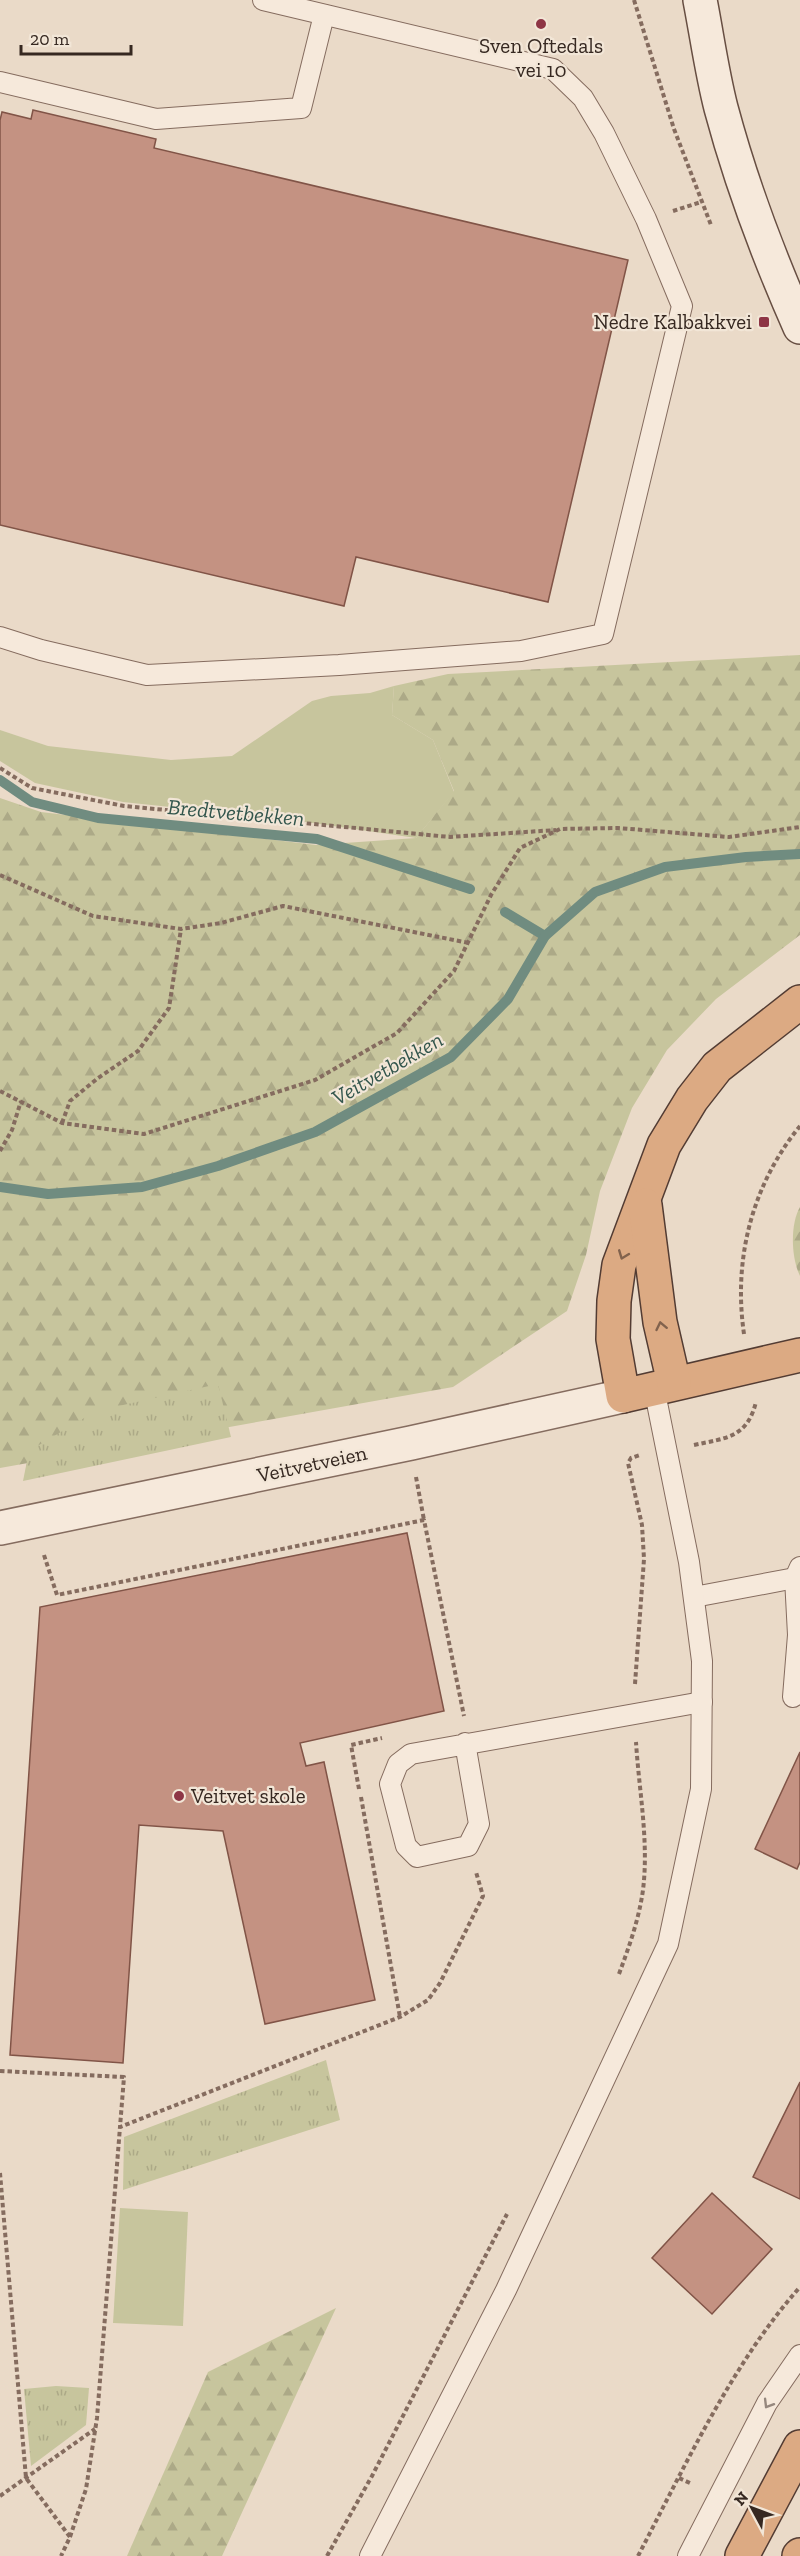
<svg xmlns="http://www.w3.org/2000/svg" width="800" height="2556" font-family="'Zilla Slab',serif">
  <style>
    .grass { fill: #c7c59d }
    .forest { fill: url(#forest-firs) }
    .park { fill: url(#park-tufts) }
    .lines { fill: none; stroke-linecap: round; stroke-linejoin: round }
    .stream { stroke: #708c80; stroke-width: 10 }
    .building { fill: #c49282; stroke: #815447; stroke-width: 1.5 }
    .service-casing { stroke: #856c5f; stroke-width: 22 }
    .tertiary-casing { stroke: #856c5f; stroke-width: 36 }
    .secondary-casing { stroke: #674e42; stroke-width: 36 }
    .trunk-casing { stroke: #533c33; stroke-width: 36 }
    .path { stroke: #856c5f; stroke-width: 4; stroke-dasharray: 4.5 3; stroke-linecap: butt }
    .service { stroke: #f6e9db; stroke-width: 20 }
    .tertiary { stroke: #f6e9db; stroke-width: 33 }
    .secondary { stroke: #f6e9db; stroke-width: 33 }
    .trunk { stroke: #dcaa83; stroke-width: 33 }
    .oneway { stroke: #81624d }
    .oneway2 { stroke: #96887e }
    .poi-dot { fill: #8e3545; stroke: #f2e6d7; stroke-width: 2 }
    .labels { text-anchor: middle; stroke-width: 4.5; stroke-linejoin: round; paint-order: stroke }
    .poi-label { font-size: 21px; fill: #362821; stroke: #f2e6d7 }
    .street-label { font-size: 21px; fill: #362821; stroke: #f2e6d7 }
    .water-label { font-size: 22px; font-style: italic; fill: #32554c; stroke: #f2e6d7 }
  </style>
  <defs>
    <pattern id="forest-firs" width="22" height="20" patternUnits="userSpaceOnUse" patternTransform="scale(1.5)"><rect width="22" height="20" fill="#c7c59d"/><path d="M5 1l3.5 6h-7zM16 11l3.5 6h-7z" fill="#aca987"/></pattern>
    <pattern id="park-tufts" width="24" height="20" patternUnits="userSpaceOnUse" patternTransform="scale(1.5)"><rect width="24" height="20" fill="#c7c59d"/><path d="M3 7l-1-3M5 7V3M7 7l1-3M15 17l-1-3M17 17v-4M19 17l1-3" fill="none" stroke="#aca987"/></pattern>
  </defs>
  <rect width="100%" height="100%" fill="#eadac8"/>
  <g class="grass">
    <polygon points="394,686 392,715 433,740 454,792 416,838 285,819 123,802 35,783 0,761 0,730 48,746 171,760 232,756 312,701 331,696 370,693"/>
    <polygon points="120,2208 188,2212 183,2326 113,2323"/>
  </g>
  <g class="forest">
    <polygon points="800,655 800,935 716,999 667,1050 632,1108 600,1191 586,1255 567,1311 453,1387 0,1468 0,798 41,812 316,845 416,838 454,791 433,740 392,715 394,686 448,674"/>
    <path d="M800 1207V1276C791 1258 790 1224 800 1207Z"/>
    <polygon points="336,2308 222,2556 127,2556 208,2372"/>
  </g>
  <g class="park">
    <polygon points="218,1384 231,1437 23,1481 29,1451 96,1411"/>
    <polygon points="326,2060 340,2120 123,2190 124,2137"/>
    <polygon points="56,2386 89,2388 86,2425 31,2466 24,2389"/>
  </g>
  <g class="lines">
    <g class="stream">
      <polyline points="0,780 32,802 98,818 317,839 470,889"/>
      <polyline points="505,912 545,936"/>
      <polyline points="0,1187 48,1194 142,1187 218,1166 315,1132 451,1057 508,999 545,936 595,892 665,867 746,857 800,854"/>
    </g>
  </g>
  <g class="building">
    <polygon points="33,110 156,139 154,148 628,260 548,602 356,557 344,606 0,525 0,120 2,112 31,119"/>
    <polygon points="407,1533 444,1711 300,1743 306,1766 324,1762 375,2000 265,2024 223,1831 139,1825 123,2063 10,2055 40,1607"/>
    <polygon points="800,1752 800,1862 797,1869 755,1849"/>
    <polygon points="800,2082 800,2199 753,2177"/>
    <polygon points="712,2193 772,2249 712,2314 652,2258"/>
  </g>
  <g class="lines">
    <defs>
      <g id="service">
        <polyline points="0,82 156,119 301,108 324,15"/>
        <polyline points="0,637 41,650 147,675 339,665 521,651 603,634 682,306 646,219 604,133 583,98 553,69 263,0"/>
        <polyline points="694,1597 795,1578"/>
        <polyline points="793,1697 798,1635 795,1578 800,1567"/>
        <polyline points="465,1743 479,1824 468,1846 417,1857 406,1846 390,1784 398,1764 411,1754 702,1702"/>
        <polyline points="370,2556 506,2290 668,1944 701,1789 702,1661 689,1562 654,1388"/>
        <polyline points="688,2556 767,2403 800,2355"/>
      </g>
      <polyline id="tertiary" points="0,1528 411,1443 623,1396"/>
      <path id="secondary" d="M700 0C707 36 712 73 721 108 741 183 769 257 800 327"/>
      <g id="trunk">
        <polyline points="800,1002 717,1067 692,1099 664,1145 619,1265 614,1301 613,1339 623,1396 800,1355"/>
        <polyline points="645,1205 660,1322 674,1383"/>
        <polyline points="742,2556 800,2447"/>
        <polyline points="799,2556 800,2555"/>
      </g>
    </defs>
    <use href="#service" class="service-casing"/>
    <use href="#tertiary" class="tertiary-casing"/>
    <use href="#secondary" class="secondary-casing"/>
    <use href="#trunk" class="trunk-casing"/>
    <g class="path">
      <polyline points="634,0 674,129 711,225"/>
      <polyline points="673,211 701,202"/>
      <polyline points="0,768 32,788 124,806 450,837 556,830"/>
      <polyline points="0,875 93,916 181,929 221,923 283,906 469,943"/>
      <polyline points="0,1091 62,1123 144,1134 315,1080 397,1033 454,971 491,895 520,848 560,829 618,828 729,837 800,827"/>
      <polyline points="62,1123 70,1101 98,1078 138,1051 169,1008 181,929"/>
      <polyline points="0,1151 12,1130 21,1101"/>
      <path d="M744 1334C733 1259 752 1185 800 1126"/>
      <path d="M694 1445C726 1438 747 1438 756 1402"/>
      <polyline points="416,1477 424,1520"/>
      <polyline points="44,1555 57,1595 424,1520 464,1716"/>
      <polyline points="635,1684 644,1559 642,1525 628,1463 631,1458 640,1455"/>
      <polyline points="359,1789 351,1745 382,1738"/>
      <polyline points="361,1797 400,2017"/>
      <path d="M619 1974C629 1947 639 1919 643 1890 649 1841 639 1791 636 1742"/>
      <polyline points="0,2071 124,2077 120,2127"/>
      <polyline points="0,2173 26,2478 70,2537 61,2556"/>
      <polyline points="679,2478 692,2484"/>
      <polyline points="0,2496 95,2429"/>
      <polyline points="70,2537 86,2489 97,2418 120,2127 400,2017 428,2000 440,1983 483,1896 476,1872"/>
      <polyline points="327,2556 372,2476 507,2214"/>
      <path d="M638 2556C684 2468 733 2362 800 2287"/>
    </g>
    <use href="#service" class="service"/>
    <use href="#tertiary" class="tertiary"/>
    <use href="#secondary" class="secondary"/>
    <use href="#trunk" class="trunk"/>
  </g>
  <defs><path id="oneway-chevron" d="M-2-3.5L2.5 0L-2 3.5" fill="none" stroke-width="1.6" stroke-linecap="round" stroke-linejoin="round" transform="scale(1.5)"/></defs>
  <g class="oneway">
    <use href="#oneway-chevron" transform="translate(623 1255) rotate(111)"/>
    <use href="#oneway-chevron" transform="translate(661 1326) rotate(-102)"/>
  </g>
  <use class="oneway2" href="#oneway-chevron" transform="translate(768 2404) rotate(121)"/>
  <g class="poi-dot">
    <circle cx="541" cy="24" r="6"/>
    <rect x="758" y="316" width="12" height="12" rx="3"/>
    <circle cx="179" cy="1796" r="6"/>
  </g>
  <g class="labels">
    <g class="poi-label">
      <text x="541" y="53">Sven Oftedals<tspan x="541" dy="24">vei 10</tspan></text>
      <text x="752" y="329" text-anchor="end">Nedre Kalbakkvei</text>
      <text x="191" y="1803" text-anchor="start">Veitvet skole</text>
    </g>
    <g class="street-label">
      <text transform="translate(312 1464) rotate(-12)" y="7">Veitvetveien</text>
    </g>
    <g class="water-label">
      <text transform="translate(236 812) rotate(5)" y="8">Bredtvetbekken</text>
      <text transform="translate(387 1068) rotate(-30)" y="8">Veitvetbekken</text>
    </g>
  </g>
  <g transform="translate(752 2508) rotate(311)" stroke="#f2e6d7" stroke-width="4.5" paint-order="stroke">
  <path d="M0-4.5L10 22L0 15L-10 22Z" fill="#362821"/>
  <text y="-9" font-size="16" font-weight="bold" text-anchor="middle" fill="#362821">N</text>
  </g>
  <path d="M21 45v9h110v-9" fill="none" stroke="#362821" stroke-width="3"/>
  <text x="30" y="45" font-size="18" fill="#362821" stroke="#f2e6d7" stroke-width="4.5" paint-order="stroke">20 m</text>
</svg>
